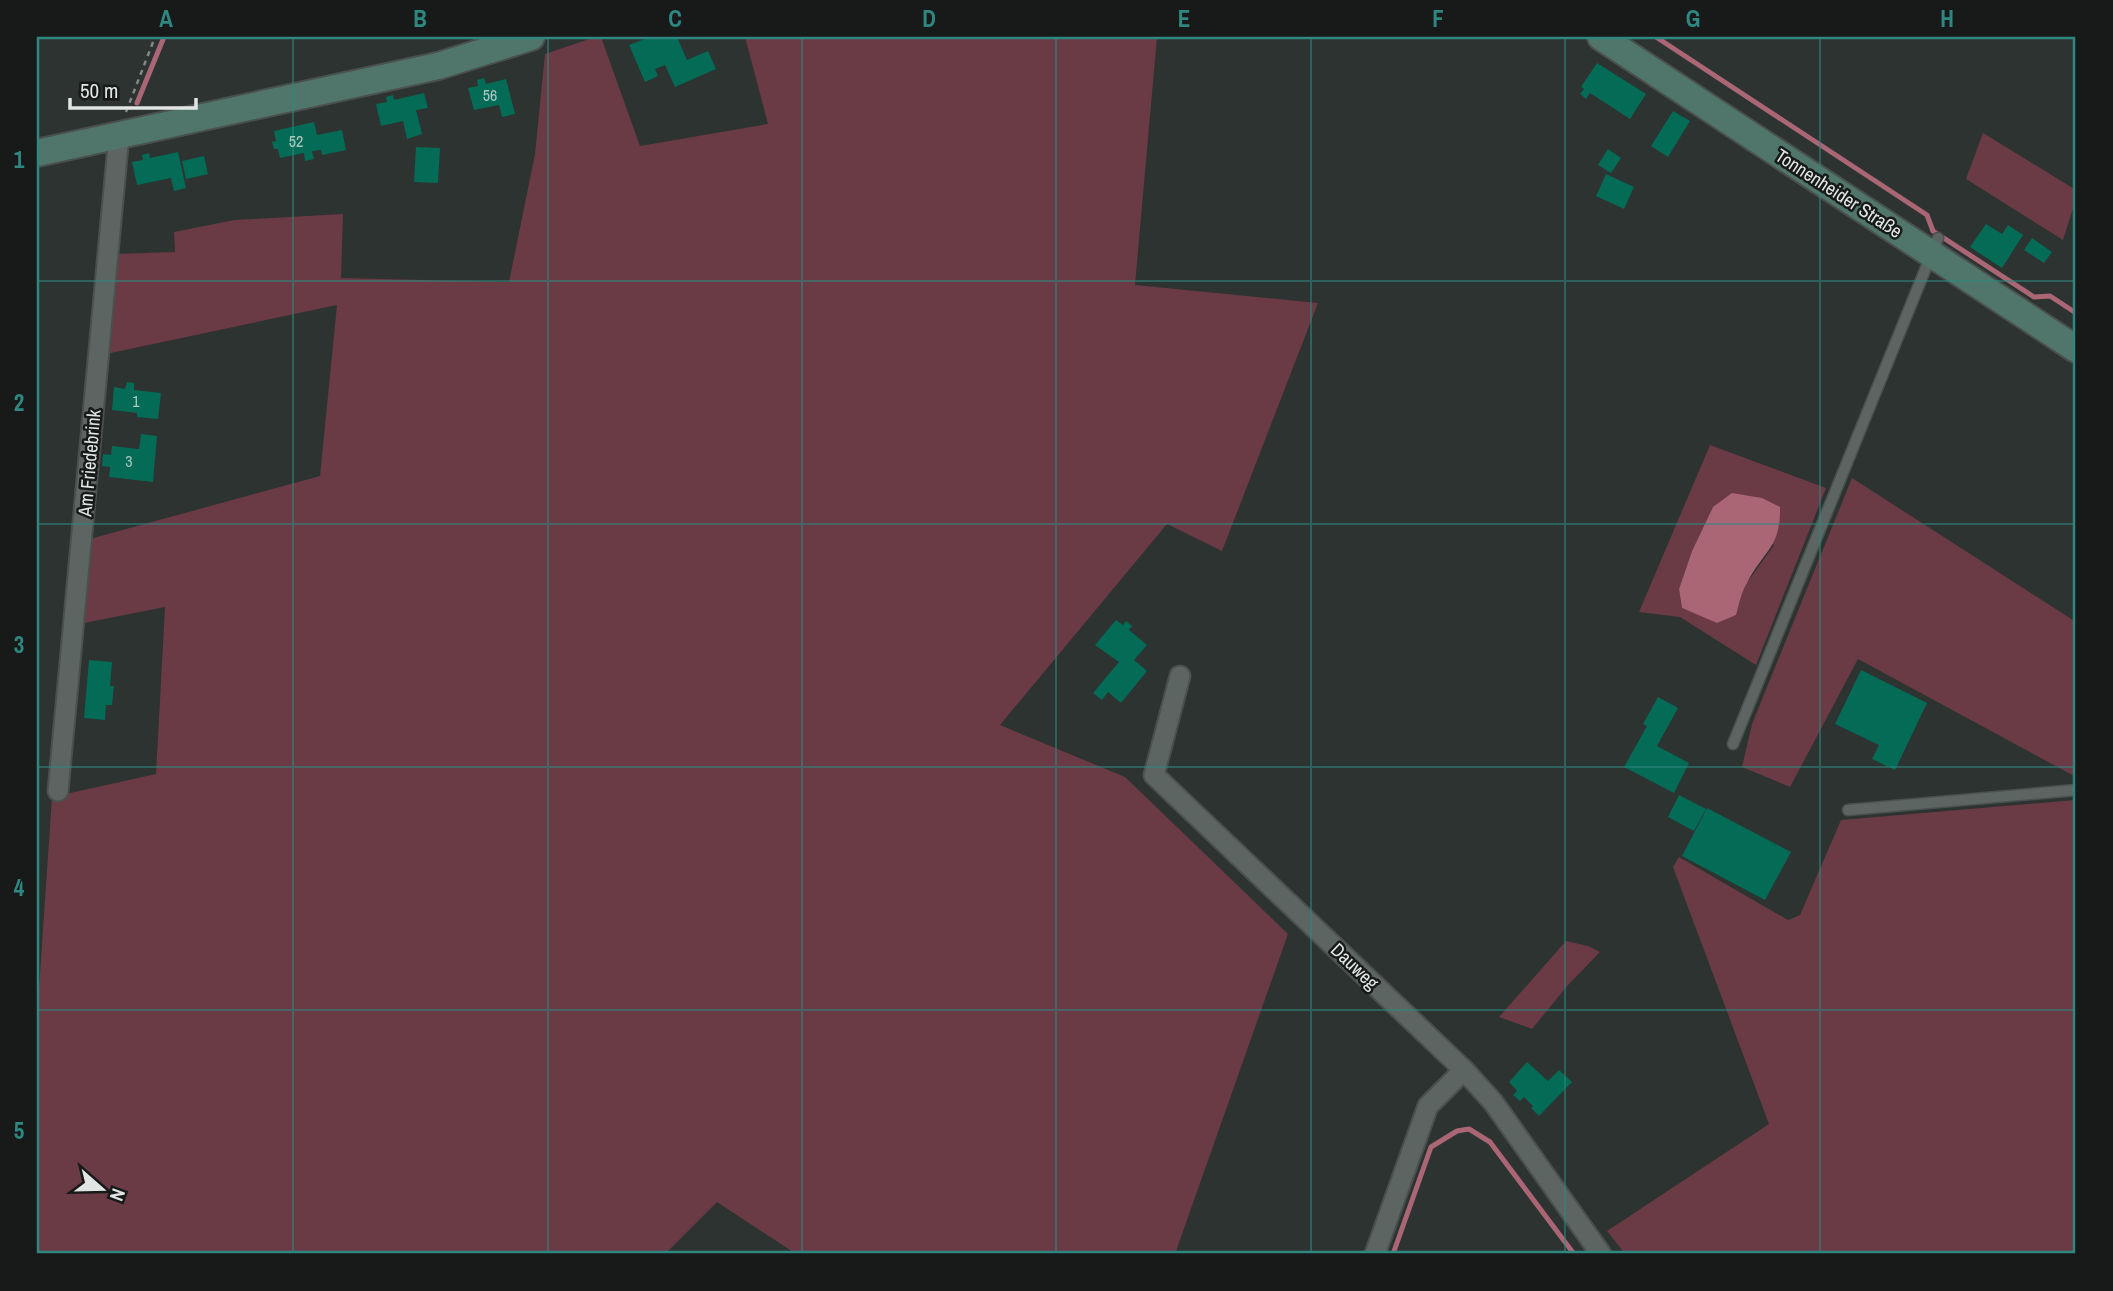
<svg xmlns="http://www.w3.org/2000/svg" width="2113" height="1291" font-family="'Archivo Narrow',sans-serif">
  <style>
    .green { fill: #6a3a45; fill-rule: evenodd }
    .water { fill: #aa6674 }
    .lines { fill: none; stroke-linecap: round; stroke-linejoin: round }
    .stream { stroke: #aa6674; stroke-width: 5 }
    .building { fill: #046b56 }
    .lane-casing { stroke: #49504e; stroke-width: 13 }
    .street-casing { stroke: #49504e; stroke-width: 23 }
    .secondary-casing { stroke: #49504e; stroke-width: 30 }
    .path { stroke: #828886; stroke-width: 2.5; stroke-dasharray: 5 5; stroke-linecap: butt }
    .lane { stroke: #5d6562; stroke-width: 10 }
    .street { stroke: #5d6562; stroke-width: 19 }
    .secondary { stroke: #50766c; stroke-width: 26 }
    .grid { fill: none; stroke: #2e8780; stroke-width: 2; stroke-opacity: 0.55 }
    .labels { text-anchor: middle; stroke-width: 5; stroke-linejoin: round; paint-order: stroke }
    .number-label { font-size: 16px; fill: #aac7c0 }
    .street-label { font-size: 19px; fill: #e1e6e4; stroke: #171a19 }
    .neatline { fill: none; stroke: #2e8780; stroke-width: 2.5 }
    .grid-label { font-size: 23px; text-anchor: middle; font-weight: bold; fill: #2e8780 }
  </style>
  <rect width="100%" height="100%" fill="#2c3331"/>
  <g class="green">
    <polygon points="595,37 601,37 640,146 768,124 745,37 1157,37 1135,285 1318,303 1222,551 1167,524 1000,725 1125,777 1288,934 1175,1254 796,1254 717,1202 665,1254 37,1254 37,1018 52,797 156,774 165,607 79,624 86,540 320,476 337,305 106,354 114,254 175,252 174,232 234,220 343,214 341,278 509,282 535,154 545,54"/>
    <polygon points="1983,133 2076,190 2076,199 2063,240 1966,179"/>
    <path d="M1710 445 1826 488 1756 665 1680 617 1639 612ZM1713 507 1774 545 1718 623 1682 608 1679 589 1692 551Z"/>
    <polygon points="1852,478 2076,622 2076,777 1858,659 1790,787 1742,767 1752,724"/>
    <polygon points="2076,800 2076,1254 1625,1254 1607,1231 1769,1124 1673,867 1679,857 1788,920 1800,915 1841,820"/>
    <polygon points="1566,941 1588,946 1600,952 1568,985 1532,1029 1499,1017"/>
  </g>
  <path class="water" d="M1732 493 1762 498 1780 507C1781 548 1763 551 1747 583 1741 592 1739 605 1736 615L1717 623 1682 608 1679 589 1692 551 1713 507Z"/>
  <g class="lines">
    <g class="stream">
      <polyline points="1656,37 1927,215 1933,231 2034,297 2050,296 2076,313"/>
      <polyline points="137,103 164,37"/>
      <polyline points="1393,1254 1431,1147 1457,1131 1469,1129 1490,1142 1574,1254"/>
    </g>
  </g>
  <g class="building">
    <polygon points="650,37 677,37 687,60 708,51 716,69 675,87 665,65 655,69 658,76 645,82 629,45"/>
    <polygon points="1597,63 1646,94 1630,119 1590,93 1586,99 1580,94 1584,89 1581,87"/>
    <polygon points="484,78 486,84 506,79 515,114 502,117 499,105 474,110 468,88 478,86 477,80"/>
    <polygon points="424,93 428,108 416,110 422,134 407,139 403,121 381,126 376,104 387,102 386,97 393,95 394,100"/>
    <polygon points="1673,111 1690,121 1668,157 1651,146"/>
    <polygon points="314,122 317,135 342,130 346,150 322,155 321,150 312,151 314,159 305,161 304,153 280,158 278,149 274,149 272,142 276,141 274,131"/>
    <polygon points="416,147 440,148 438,183 414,182"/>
    <polygon points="1608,149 1621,158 1611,173 1598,165"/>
    <polygon points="178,152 186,188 174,191 171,178 137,185 132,162 143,160 142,155 149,153 150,158"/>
    <polygon points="204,156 208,174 186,179 182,161"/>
    <polygon points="1606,174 1634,187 1624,209 1596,196"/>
    <polygon points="1986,224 2002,234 2008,225 2023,235 2002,268 1970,247"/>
    <polygon points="2032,238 2052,252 2044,263 2024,250"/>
    <polygon points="127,382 134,383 134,390 161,393 158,419 137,417 137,413 112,410 114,387 125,389"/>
    <polygon points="141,434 157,436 153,482 109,477 110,467 102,466 103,454 111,455 112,446 139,449"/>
    <polygon points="1116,620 1123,625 1126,621 1132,626 1129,630 1147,645 1134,660 1147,671 1121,703 1108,692 1102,700 1093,693 1119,662 1095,645"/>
    <polygon points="89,660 112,662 110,686 114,686 112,705 106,705 105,720 84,718"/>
    <polygon points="1861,670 1927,703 1895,770 1872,759 1879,745 1835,724"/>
    <polygon points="1658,697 1678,708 1657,746 1689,763 1674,793 1624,767 1647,726 1643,724"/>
    <polygon points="1679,795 1706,809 1694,831 1668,817"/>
    <polygon points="1707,808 1791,852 1765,900 1682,856"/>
    <polygon points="1527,1062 1548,1081 1559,1070 1572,1082 1539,1116 1531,1108 1533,1106 1524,1097 1520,1101 1513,1095 1517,1091 1509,1082"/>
  </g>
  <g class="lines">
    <defs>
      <g id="lane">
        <polyline points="1733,744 1938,238"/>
        <polyline points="1848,810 2076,790"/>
      </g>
      <g id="street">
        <polyline points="1180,676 1154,775 1464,1070 1493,1102 1601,1254"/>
        <polyline points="58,791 119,135"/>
        <polyline points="1375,1254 1428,1106 1464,1070"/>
      </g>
      <g id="secondary">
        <polyline points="1601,37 2076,349"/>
        <polyline points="37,153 438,66 531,37"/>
      </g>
    </defs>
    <use href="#lane" class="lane-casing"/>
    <use href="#street" class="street-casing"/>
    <use href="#secondary" class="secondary-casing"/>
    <polyline class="path" points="126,112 155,37"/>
    <use href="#lane" class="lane"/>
    <use href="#street" class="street"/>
    <use href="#secondary" class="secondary"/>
  </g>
  <path class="grid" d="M293 37V1254M548 37V1254M802 37V1254M1056 37V1254M1311 37V1254M1565 37V1254M1820 37V1254M37 281H2076M37 524H2076M37 767H2076M37 1010H2076"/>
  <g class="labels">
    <g class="number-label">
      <text x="490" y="101">56</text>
      <text x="296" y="147">52</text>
      <text x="136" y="407">1</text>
      <text x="129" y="467">3</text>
    </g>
    <g class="street-label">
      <text transform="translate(1839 193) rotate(33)" y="7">Tonnenheider Straße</text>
      <text transform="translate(89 463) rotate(-85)" y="7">Am Friedebrink</text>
      <text transform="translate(1355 966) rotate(44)" y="7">Dauweg</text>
    </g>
  </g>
  <rect width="2113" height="1291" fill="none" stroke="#171a19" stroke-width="77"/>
  <g transform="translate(102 1189) rotate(110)" stroke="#171a19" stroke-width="5" paint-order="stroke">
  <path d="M0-5L12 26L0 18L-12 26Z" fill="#e1e6e4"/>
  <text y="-10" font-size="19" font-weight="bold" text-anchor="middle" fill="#e1e6e4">N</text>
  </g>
  <path d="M70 98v10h126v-10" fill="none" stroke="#e1e6e4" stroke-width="3.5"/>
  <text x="80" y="98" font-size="21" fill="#e1e6e4" stroke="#171a19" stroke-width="5" paint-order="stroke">50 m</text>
  <rect x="38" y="38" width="2036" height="1214" class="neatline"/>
  <g class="grid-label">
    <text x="166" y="27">A</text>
    <text x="420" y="27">B</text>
    <text x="675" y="27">C</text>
    <text x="929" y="27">D</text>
    <text x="1184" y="27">E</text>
    <text x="1438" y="27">F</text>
    <text x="1693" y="27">G</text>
    <text x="1947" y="27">H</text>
    <text x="19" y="168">1</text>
    <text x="19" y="411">2</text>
    <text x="19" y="653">3</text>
    <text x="19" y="896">4</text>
    <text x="19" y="1139">5</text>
  </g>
</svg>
